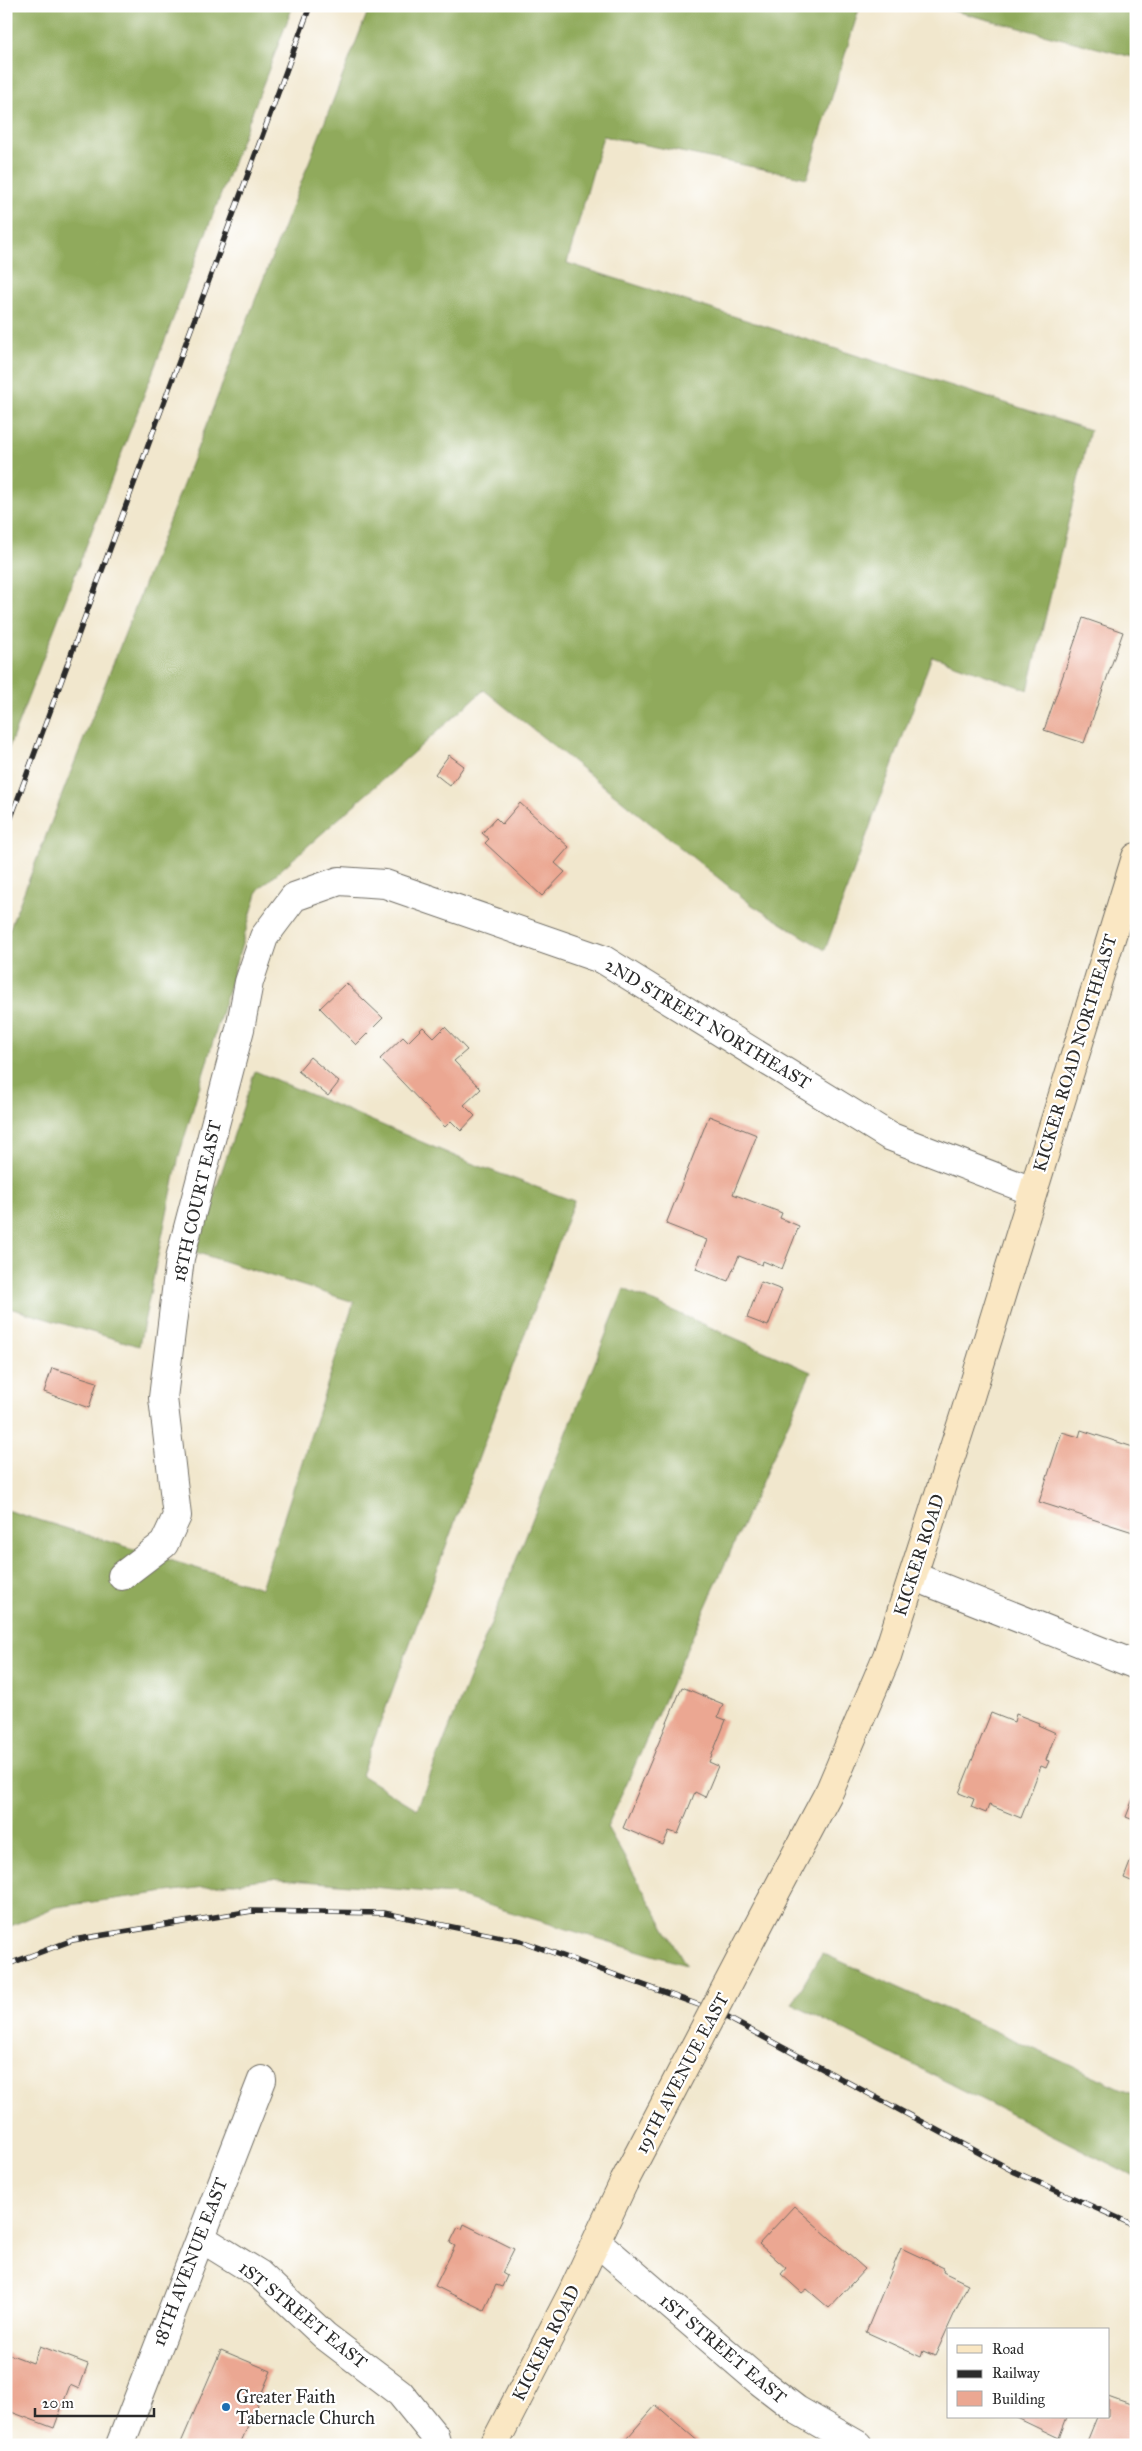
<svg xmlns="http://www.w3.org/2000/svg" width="1142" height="2451" font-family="'IM FELL Great Primer',serif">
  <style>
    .forest { fill: #90aa5b; stroke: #5e6a43 }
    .building { fill: #eba792 }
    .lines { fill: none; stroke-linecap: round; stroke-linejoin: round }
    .street-casing { stroke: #706d64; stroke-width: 30 }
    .secondary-casing { stroke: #706d64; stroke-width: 30 }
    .street { stroke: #fff; stroke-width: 28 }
    .secondary { stroke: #fae7c3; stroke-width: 28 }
    .rail-casing { stroke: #2b2b2b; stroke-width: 5.5 }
    .rail { stroke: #fff; stroke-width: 4; stroke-dasharray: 11; stroke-linecap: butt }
    .secondary-bridge-casing { stroke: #706d64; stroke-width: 30; stroke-linecap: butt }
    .secondary-bridge { stroke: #fae7c3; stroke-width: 28 }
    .poi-dot { fill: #1f6fb2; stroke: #fff; stroke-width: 2 }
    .labels { text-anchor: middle; stroke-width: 4.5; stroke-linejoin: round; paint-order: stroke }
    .street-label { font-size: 18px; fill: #2b2b2b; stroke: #fff }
    .poi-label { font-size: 18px; fill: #2b2b2b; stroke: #fff; text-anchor: start }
  </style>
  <rect width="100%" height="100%" fill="#fff"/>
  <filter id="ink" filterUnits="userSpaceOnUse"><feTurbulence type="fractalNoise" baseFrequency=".02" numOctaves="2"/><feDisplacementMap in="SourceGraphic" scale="10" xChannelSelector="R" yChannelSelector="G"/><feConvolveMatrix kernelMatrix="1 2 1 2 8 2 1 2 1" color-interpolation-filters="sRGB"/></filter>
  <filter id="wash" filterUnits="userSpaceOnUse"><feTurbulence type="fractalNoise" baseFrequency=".0096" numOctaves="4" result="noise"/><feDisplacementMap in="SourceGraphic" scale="20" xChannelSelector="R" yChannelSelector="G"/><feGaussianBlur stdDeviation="1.12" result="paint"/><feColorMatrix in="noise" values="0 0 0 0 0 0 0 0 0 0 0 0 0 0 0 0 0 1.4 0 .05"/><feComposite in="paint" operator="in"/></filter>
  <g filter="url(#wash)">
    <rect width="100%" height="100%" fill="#f1e7cd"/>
    <g class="forest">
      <polygon points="6,6 293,6 6,755"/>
      <polygon points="370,6 860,6 807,178 603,136 567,263 1090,430 1028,690 932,656 825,950 752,905 484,690 258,890 179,1156 139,1346 6,1307 6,938"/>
      <polygon points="935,6 1136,6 1136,58"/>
      <polygon points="255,1071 471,1163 574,1201 361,1775 417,1809 624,1289 811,1372 607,1827 686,1965 451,1894 271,1878 55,1907 6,1928 6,1510 261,1588 354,1302 195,1252"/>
      <polygon points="822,1953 1136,2095 1136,2177 792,2004"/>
    </g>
    <g id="blocks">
      <g class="building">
        <polygon points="1083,618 1123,632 1084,743 1044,730"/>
        <polygon points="449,755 464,766 450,786 435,774"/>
        <polygon points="520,803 569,847 555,863 565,872 542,896 485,843 489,839 482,833 496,818 502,824"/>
        <polygon points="346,983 383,1018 356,1045 320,1008"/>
        <polygon points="423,1027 434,1038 445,1027 467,1050 454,1061 481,1089 464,1105 475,1116 461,1131 451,1121 445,1127 380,1059 403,1037 408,1042"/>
        <polygon points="310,1057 339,1082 328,1096 298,1071"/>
        <polygon points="709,1116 757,1135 733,1194 782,1213 780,1218 799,1226 782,1269 763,1261 762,1265 739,1256 728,1281 696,1269 707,1240 666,1224"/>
        <polygon points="761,1282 782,1290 768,1326 747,1318"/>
        <polygon points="52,1368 97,1382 89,1408 44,1392"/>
        <polygon points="1081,1430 1136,1448 1136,1533 1039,1502 1062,1432 1079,1437"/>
        <polygon points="682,1687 723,1704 718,1717 726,1720 709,1762 718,1766 705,1797 695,1792 678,1834 669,1831 663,1845 623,1828"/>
        <polygon points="991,1713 1014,1722 1016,1714 1039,1723 1038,1725 1056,1733 1046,1760 1049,1761 1046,1768 1041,1766 1021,1818 989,1805 986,1813 971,1807 974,1799 959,1793"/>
        <polygon points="1136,1791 1136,1821 1126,1817"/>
        <polygon points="1136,1847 1136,1883 1124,1878"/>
        <polygon points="794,2206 865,2269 829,2308 807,2289 802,2293 781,2274 786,2268 759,2244"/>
        <polygon points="464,2224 514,2249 502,2273 507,2276 502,2287 496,2285 484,2310 435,2286 455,2246 450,2243 458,2227 462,2229"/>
        <polygon points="901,2248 944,2268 943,2272 968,2284 935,2356 923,2351 921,2357 866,2332"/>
        <polygon points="40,2346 88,2364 79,2389 70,2385 54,2428 6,2410 6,2353 33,2363"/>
        <polygon points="221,2350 271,2371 241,2442 247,2445 180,2445"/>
        <polygon points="1108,2396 1136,2406 1136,2445 1086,2444 1097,2417 1108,2417"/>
        <polygon points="656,2405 700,2443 698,2445 621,2445"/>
        <polygon points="1015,2417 1067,2417 1059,2438"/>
      </g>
    </g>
  </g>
  <g filter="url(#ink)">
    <use href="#blocks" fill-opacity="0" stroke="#706d64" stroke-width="1"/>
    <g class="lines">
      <defs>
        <g id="street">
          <polyline points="122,1576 164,1544 177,1516 163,1398 180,1258 240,1029 249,982 264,937 294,897 339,881 385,884 604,960 889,1136 1032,1191"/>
          <polyline points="913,1576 1136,1665"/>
          <polyline points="201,2238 259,2274 325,2336 400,2393 434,2435 437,2445"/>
          <polyline points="597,2242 758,2380 797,2410 858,2445"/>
          <polyline points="120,2445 262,2080"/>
        </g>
        <g id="secondary">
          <polyline points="769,1905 830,1790 887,1656 965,1413 1136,857"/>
          <polyline points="494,2445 572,2293 624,2182"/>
        </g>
      </defs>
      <use href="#street" class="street-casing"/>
      <use href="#secondary" class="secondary-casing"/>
      <use href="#street" class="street"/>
      <use href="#secondary" class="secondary"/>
      <defs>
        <g id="rail">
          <polyline points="6,831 310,6"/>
          <polyline points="6,1965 73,1940 252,1911 384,1913 521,1941 713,2010 1015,2172 1136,2226"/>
        </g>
      </defs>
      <use href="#rail" class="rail-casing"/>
      <use href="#rail" class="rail"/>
      <defs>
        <polyline id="secondary-bridge" points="624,2182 769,1905"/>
      </defs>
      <use href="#secondary-bridge" class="secondary-bridge-casing"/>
      <use href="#secondary-bridge" class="secondary-bridge"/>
    </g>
  </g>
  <circle class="poi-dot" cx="226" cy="2407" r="5"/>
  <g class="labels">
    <g class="street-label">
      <text transform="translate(708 1024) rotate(31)" y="6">2ND STREET NORTHEAST</text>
      <text transform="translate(1075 1053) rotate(-73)" y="6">KICKER ROAD NORTHEAST</text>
      <text transform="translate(197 1201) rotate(-77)" y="6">18TH COURT EAST</text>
      <text transform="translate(919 1555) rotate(-72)" y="6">KICKER ROAD</text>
      <text transform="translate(682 2073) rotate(-62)" y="6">19TH AVENUE EAST</text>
      <text transform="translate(190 2262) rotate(-69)" y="6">18TH AVENUE EAST</text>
      <text transform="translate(303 2315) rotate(39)" y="6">1ST STREET EAST</text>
      <text transform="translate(546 2343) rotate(-63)" y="6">KICKER ROAD</text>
      <text transform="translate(723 2349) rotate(40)" y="6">1ST STREET EAST</text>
    </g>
    <g class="poi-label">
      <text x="236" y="2403">Greater Faith<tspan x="236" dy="21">Tabernacle Church</tspan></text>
    </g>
  </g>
  <rect width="1142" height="2451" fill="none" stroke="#fff" stroke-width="25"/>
  <rect x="947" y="2328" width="162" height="90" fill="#ffffff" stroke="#aaaaaa"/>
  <rect x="957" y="2345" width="25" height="8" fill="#fae7c3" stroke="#aaaaaa"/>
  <text x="992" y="2354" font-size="15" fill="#2b2b2b">Road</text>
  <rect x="957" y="2370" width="25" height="8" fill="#2b2b2b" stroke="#aaaaaa"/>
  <text x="992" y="2378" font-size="15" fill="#2b2b2b">Railway</text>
  <rect x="957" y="2391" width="25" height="15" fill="#eba792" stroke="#aaaaaa"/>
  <text x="992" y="2404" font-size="15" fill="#2b2b2b">Building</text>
  <path d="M35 2408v8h119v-8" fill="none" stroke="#2b2b2b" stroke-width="2.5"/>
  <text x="42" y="2408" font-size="15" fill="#2b2b2b" stroke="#ffffff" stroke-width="4" paint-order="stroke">20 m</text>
</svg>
